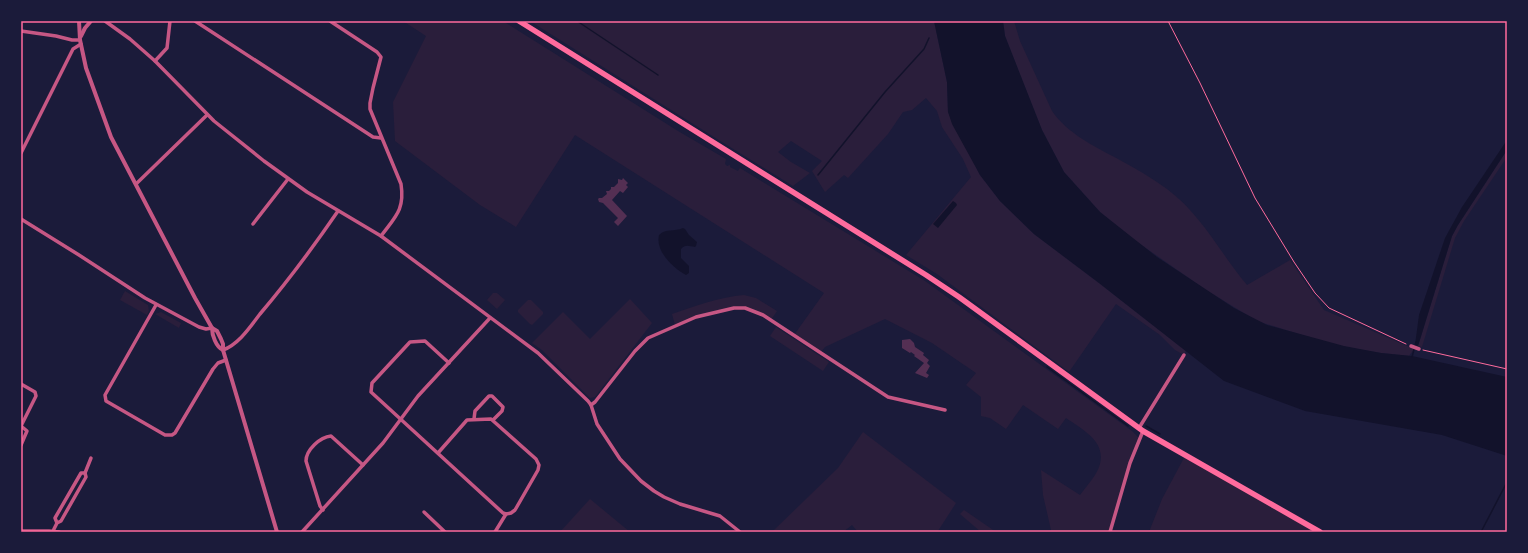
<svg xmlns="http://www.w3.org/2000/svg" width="1528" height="553" font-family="Jost,sans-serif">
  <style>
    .green { fill: #2a1e3b }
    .water { fill: #12122b }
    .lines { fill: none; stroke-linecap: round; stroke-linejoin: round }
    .stream { stroke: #12122b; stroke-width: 1.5 }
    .building { fill: #542f53 }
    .path { stroke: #ff6b9d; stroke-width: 1 }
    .minor { stroke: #c65784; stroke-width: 3.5 }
    .tertiary { stroke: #c65784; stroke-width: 4 }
    .primary { stroke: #ff6b9d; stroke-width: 5.5 }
    .neatline { fill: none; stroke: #ff6b9d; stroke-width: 1.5 }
  </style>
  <rect width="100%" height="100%" fill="#1b1b3a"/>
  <g class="green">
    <path d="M403 21H503L678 131 726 159 725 164 727 166 730 165V167L738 171 740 168 925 281 1132 431 1139 438 1110 532H1050L1051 530 1043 495 1041 470 1080 495C1085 488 1096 476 1099 467 1108 442 1083 430 1066 418L1058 429 1023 405 1006 429 990 418 981 416V397L966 385 976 373 932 343 885 319 825 347 821 352 794 335 824 293 575 135 516 227 480 205 395 141 393 102 426 36Z"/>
    <polygon points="530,21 934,21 947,82 948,112 980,175 1000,201 1034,234 1099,283 1186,351 1184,355 1175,350 1160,335 1116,304 1069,372 937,274 906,255 971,177 963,159 942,127 937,111 926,98 912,110 903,112 888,134 848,178 844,175 825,192 812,171 822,161 791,141 778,152 791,162 810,173 793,186 714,137"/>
    <path d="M1003 21H1014L1020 41 1052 111C1068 134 1094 146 1118 159 1135 168 1152 178 1167 189 1202 215 1220 253 1247 285L1290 260 1324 310 1414 349 1409 356 1381 353 1344 347 1305 336 1257 321 1206 290 1130 237 1100 212 1064 172 1042 130 1005 36Z"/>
    <polygon points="1507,150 1507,157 1464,221 1455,238 1422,347 1418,346 1452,236 1458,225"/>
    <polygon points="125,291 148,305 149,311 147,315 120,300"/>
    <polygon points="493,293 497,293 505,300 497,309 487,300"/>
    <path d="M744 295 756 298 777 311 771 320 739 307 710 313 675 325 672 314C695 306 720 297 744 295Z"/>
    <polygon points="630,299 652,323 595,397 590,398 542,350 532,343 563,312 590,339"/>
    <polygon points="528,300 531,300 543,312 543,314 532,325 530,324 518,312 518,310"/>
    <polygon points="161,312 181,323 179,328 155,314"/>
    <polygon points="776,327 829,362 823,371 770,336"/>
    <polygon points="863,432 956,503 938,531 858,532 852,525 843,532 772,532 838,468"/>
    <polygon points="1185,456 1320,532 1149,532 1162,499"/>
    <polygon points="590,499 630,532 560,532"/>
    <polygon points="964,510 996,532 981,532 960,514"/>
  </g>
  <g class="water">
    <polygon points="934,21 1003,21 1005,36 1042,130 1064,172 1100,212 1157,257 1234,308 1267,325 1344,346 1381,353 1412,356 1507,377 1507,456 1442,435 1305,411 1224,381 1099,283 1034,234 1000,201 980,175 952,124 948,112 947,82"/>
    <polygon points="1507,140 1507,150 1458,225 1452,236 1418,346 1415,345 1419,315 1445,238 1462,207"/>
    <polygon points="953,201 956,203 957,205 938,228 933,224"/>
    <path d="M683 228 685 229 689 235 697 242 696 246 695 247C689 246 685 244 681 249V258L689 266V273L686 275C673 268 655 251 659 235 666 228 674 232 683 228Z"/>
  </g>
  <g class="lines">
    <g class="stream">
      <polyline points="577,21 658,75"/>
      <polyline points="818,175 885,92 924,49 929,38"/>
      <polyline points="1412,357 1416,342"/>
      <polyline points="1047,367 1128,426"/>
      <polyline points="1146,426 1160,434"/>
      <polyline points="1481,532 1507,482"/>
    </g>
  </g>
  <g class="building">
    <polygon points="623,178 628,183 626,185 628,187 623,193 620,191 612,200 627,216 618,226 614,222 618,218 603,203 599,202 598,199 599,198 602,198 607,194 606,191 609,191 611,189 611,187 614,187 618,183 618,179 622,180"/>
    <polygon points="910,339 914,343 915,347 924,353 923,355 929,360 927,363 930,366 926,373 929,375 927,378 915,373 924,363 914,356 915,355 911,352 910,353 902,348 902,340"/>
  </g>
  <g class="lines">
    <g class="path">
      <polyline points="1168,21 1200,83 1255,198 1294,262 1315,293 1329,308 1406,344"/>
      <polyline points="1423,350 1507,369"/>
    </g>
    <g class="minor">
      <polyline points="105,21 130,39 155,61 214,121 264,161 307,192 381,236 538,353 588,401 591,405 597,424 620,459 641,481 654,491 664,497 680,504 720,516 740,532"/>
      <polyline points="195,21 373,137 381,138"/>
      <path d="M330 21 377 52 381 57 373 88 370 103V109L401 184C405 210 395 217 381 236"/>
      <polyline points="21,31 56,36 72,40 80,40"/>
      <polyline points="155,61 167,48 170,21"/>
      <polyline points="21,153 73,49 81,44"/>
      <polyline points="136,184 207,115"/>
      <polyline points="21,219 79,255 145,298 199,327 206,329 212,328"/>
      <polyline points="253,224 288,179"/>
      <polyline points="156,305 105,395 106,401 165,435 172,435 175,433 213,369 218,363 226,360"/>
      <polyline points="1411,346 1419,349"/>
      <path d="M223 350C239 344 250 327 260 314 288 281 314 246 338 211"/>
      <polyline points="21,384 35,392 36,396 21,426"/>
      <polyline points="591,405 595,402 635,351 648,338 696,317 734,308 745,308 763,315 888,397 945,410"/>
      <polyline points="474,419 475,411 489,396 492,396 503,407 502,411 493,420"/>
      <polyline points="21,426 27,431 21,445"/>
      <polyline points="1139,428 1184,355"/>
      <polyline points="438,453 467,420 491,419 536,459 539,465 538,470 515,510 511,513 506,514 503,513 371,392 372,383 410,342 425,341 449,363"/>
      <polyline points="85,473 91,458"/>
      <path d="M323 510 320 506 306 461C306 450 320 437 331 436L363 465"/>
      <polyline points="424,512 445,532"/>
      <polyline points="21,531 49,531 59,532"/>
      <polyline points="53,531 57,523 61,521 86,477 85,473 81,473 55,518 57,523"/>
      <polyline points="302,532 383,443 418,396 490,318"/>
      <polyline points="495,532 506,514"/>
      <polyline points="1110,532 1130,463 1143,431"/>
    </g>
    <g class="tertiary">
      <polyline points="79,21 80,40 86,68 111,137 195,298 212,328 217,331 221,339 223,344 223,350 277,532"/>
      <polyline points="81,36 85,28 91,21"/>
      <path d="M212 328C212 335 216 347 223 350"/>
    </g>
    <polyline class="primary" points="519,21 926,275 959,297 1143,431 1320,532"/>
  </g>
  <rect width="1528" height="553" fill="none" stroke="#1b1b3a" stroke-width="44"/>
  <rect x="22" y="22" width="1484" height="509" class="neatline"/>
</svg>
